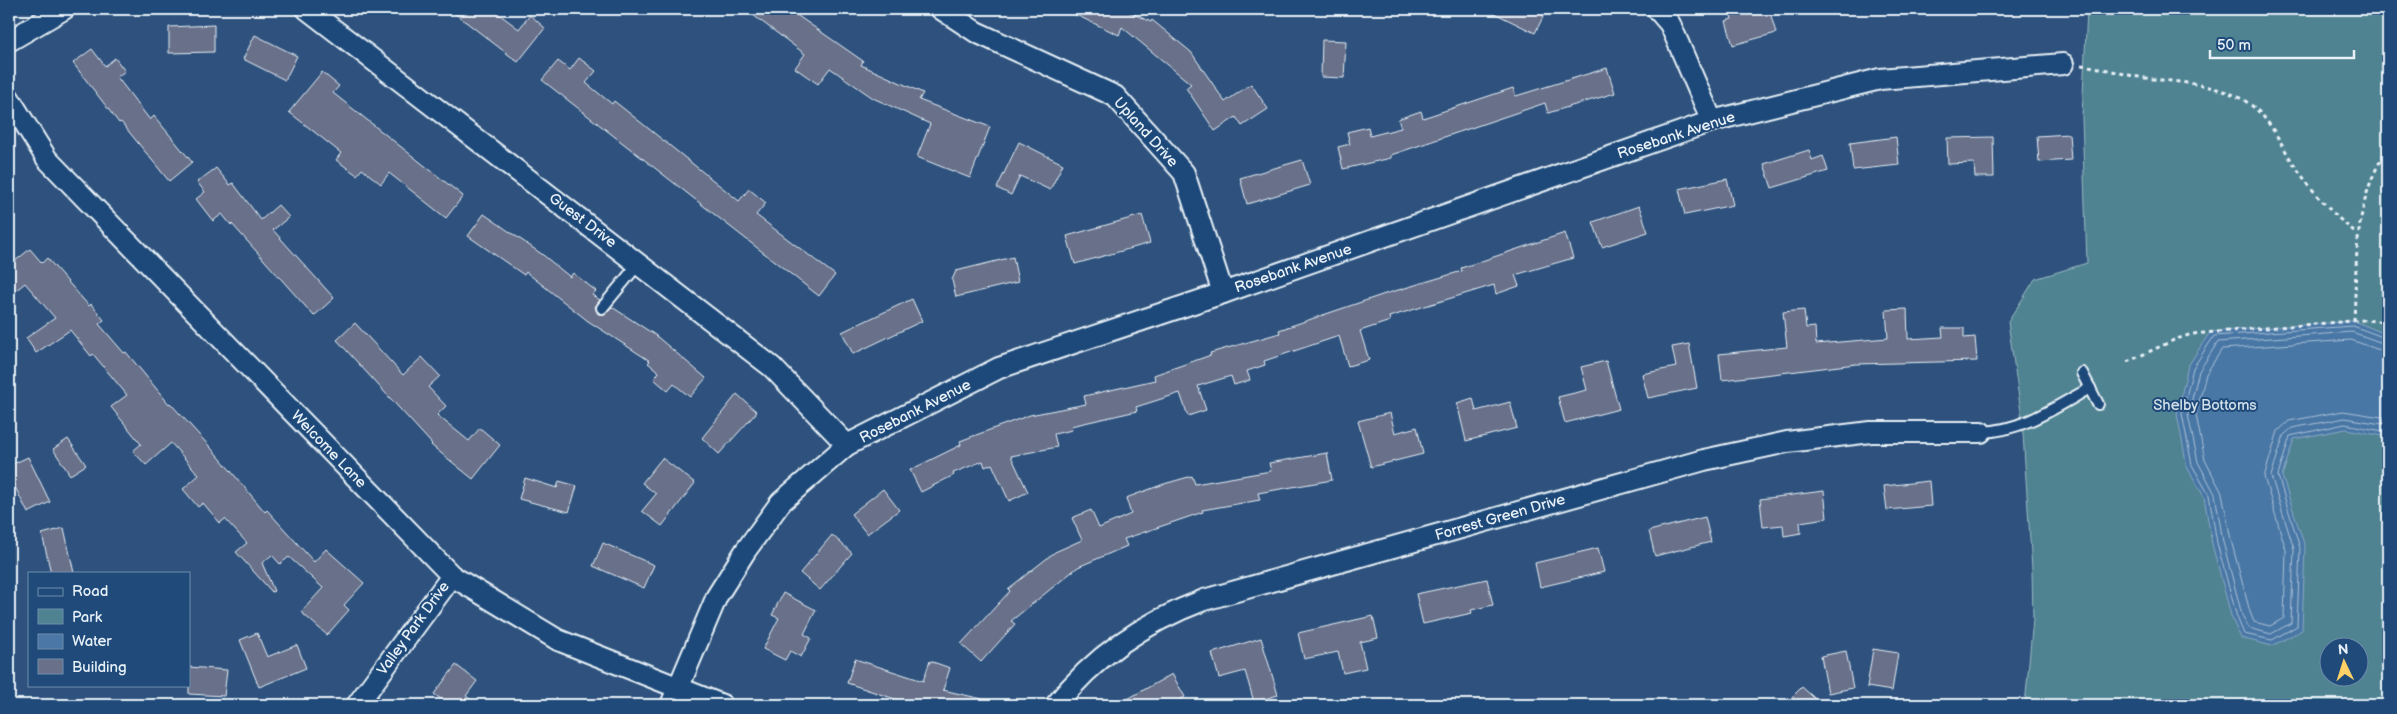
<svg xmlns="http://www.w3.org/2000/svg" width="2397" height="714" font-family="'Balsamiq Sans',sans-serif">
  <style>
    .green { fill: #4f8391; stroke: #9cbac4; fill-rule: evenodd }
    .water { fill: #4a77a5; stroke: #89a8c6 }
    .lines { fill: none; stroke-linecap: round; stroke-linejoin: round }
    .shore { stroke: #a9c0d7; stroke-width: 1 }
    .building { fill: #68708a; stroke: #e8f1f8 }
    .lane-casing { stroke: #e8f1f8; stroke-width: 14 }
    .street-casing { stroke: #e8f1f8; stroke-width: 24 }
    .path { stroke: #e8f1f8; stroke-width: 3; stroke-dasharray: 4 4; stroke-linecap: butt }
    .lane { stroke: #1f4a7a; stroke-width: 10 }
    .street { stroke: #1f4a7a; stroke-width: 20 }
    .labels { text-anchor: middle; stroke-width: 4; stroke-linejoin: round; paint-order: stroke }
    .street-label { font-size: 15px; fill: #e8f1f8; stroke: #1f4a7a }
    .park-label { font-size: 15px; fill: #d1e0e9; stroke: #1f4a7a }
  </style>
  <rect width="100%" height="100%" fill="#2e527d"/>
  <filter id="ink" filterUnits="userSpaceOnUse"><feTurbulence type="fractalNoise" baseFrequency=".02" numOctaves="2"/><feDisplacementMap in="SourceGraphic" scale="10" xChannelSelector="R" yChannelSelector="G"/><feConvolveMatrix kernelMatrix="1 2 1 2 8 2 1 2 1" color-interpolation-filters="sRGB"/></filter>
  <g filter="url(#ink)">
    <path class="green" d="M2087 9H2388V705H2025L2033 619 2032 569 2022 419 2008 322 2035 279 2087 263 2082 117ZM2330 646H2360V676H2330Z"/>
    <polygon class="water" points="2354,321 2388,335 2388,437 2346,429 2294,439 2282,476 2305,547 2302,630 2272,646 2241,638 2232,619 2212,544 2204,497 2187,467 2177,414 2188,366 2210,332"/>
    <g class="lines">
      <g class="shore">
        <polyline points="2388,339 2353,326 2214,336 2193,368 2182,414 2192,465 2209,495 2217,543 2237,617 2244,634 2272,640 2297,626 2300,548 2278,476 2290,436 2345,424 2388,432"/>
        <polyline points="2388,345 2352,332 2218,342 2199,371 2188,415 2198,462 2215,494 2223,542 2242,615 2249,628 2271,634 2291,623 2294,549 2271,476 2284,435 2292,428 2345,418 2388,425"/>
        <polyline points="2388,353 2351,340 2222,349 2206,374 2196,415 2205,460 2222,493 2231,540 2250,612 2254,622 2270,626 2284,618 2286,550 2264,477 2278,431 2289,421 2343,411 2388,418"/>
      </g>
    </g>
    <g class="building">
      <polygon points="449,9 492,9 519,29 530,15 545,28 518,62"/>
      <polygon points="745,9 788,9 863,61 861,65 923,93 919,100 990,127 970,178 917,157 930,124 873,98 830,68 818,84 795,68 805,54"/>
      <polygon points="1063,9 1131,9 1129,12 1151,22 1152,20 1191,52 1225,102 1251,84 1268,109 1242,126 1236,117 1215,131 1186,88 1191,84 1122,27 1119,35"/>
      <polygon points="1486,9 1547,9 1535,33"/>
      <polygon points="1729,9 1745,9 1747,14 1769,9 1776,33 1733,45 1726,21 1732,19"/>
      <polygon points="214,25 214,52 169,53 169,27"/>
      <polygon points="255,35 297,56 285,80 243,59"/>
      <polygon points="1322,40 1346,41 1344,78 1321,77"/>
      <polygon points="92,49 105,66 115,58 125,71 117,77 150,120 154,116 192,162 169,181 121,122 119,123 73,63"/>
      <polygon points="579,58 596,71 586,83 612,104 614,101 739,201 749,189 766,203 756,215 835,275 819,296 542,80 558,61 570,70"/>
      <polygon points="1607,68 1615,93 1548,113 1545,103 1391,155 1391,158 1343,169 1338,147 1350,144 1347,132 1368,127 1370,136 1401,128 1398,119 1421,111 1423,118 1513,88 1516,96"/>
      <polygon points="322,72 339,86 333,93 463,196 446,218 389,173 381,184 362,169 357,175 336,160 341,153 289,112"/>
      <polygon points="2069,134 2071,160 2039,162 2037,136"/>
      <polygon points="1896,137 1899,165 1853,170 1850,143"/>
      <polygon points="1993,137 1994,177 1975,177 1974,163 1948,164 1947,138"/>
      <polygon points="1019,142 1063,164 1050,190 1020,176 1011,195 997,188"/>
      <polygon points="1809,150 1812,160 1823,156 1828,171 1772,188 1764,164"/>
      <polygon points="1302,160 1310,185 1247,204 1240,178"/>
      <polygon points="216,168 230,185 233,183 261,220 278,205 289,217 273,230 334,298 314,316 232,224 231,225 222,214 213,221 196,199 205,192 197,182"/>
      <polygon points="1727,179 1733,205 1685,215 1679,189"/>
      <polygon points="1639,206 1648,232 1602,247 1593,222"/>
      <polygon points="484,214 543,255 570,277 573,273 596,291 592,295 600,300 595,307 598,314 605,314 612,307 655,335 706,378 690,397 674,384 668,391 654,379 659,372 648,363 650,361 588,321 526,272 524,275 468,236"/>
      <polygon points="1142,215 1150,243 1075,264 1067,236"/>
      <polygon points="1565,233 1573,258 1515,275 1519,286 1496,294 1494,285 1389,317 1390,321 1360,331 1369,360 1348,366 1339,336 1264,361 1265,365 1247,371 1250,380 1234,385 1231,376 1198,386 1206,410 1188,416 1180,393 1136,407 1137,411 1071,426 1072,430 1054,434 1057,447 1011,456 1028,492 1009,501 992,464 985,467 983,461 953,473 954,475 921,492 910,470 961,445 960,441 1030,415 1086,404 1084,396 1155,380 1154,375 1211,355 1210,353 1280,333 1279,330 1385,294 1462,271 1461,268"/>
      <polygon points="30,249 42,263 47,258 89,306 91,304 104,320 99,324 124,353 126,352 169,404 170,403 220,458 265,512 267,510 314,562 326,549 364,583 344,605 349,610 327,635 301,612 323,588 289,557 280,564 272,555 262,563 274,591 272,592 236,552 247,543 225,519 220,523 203,503 198,507 183,489 199,475 171,443 146,465 133,451 141,444 111,407 127,395 93,354 91,356 70,330 36,353 26,338 55,318 25,283 9,296 9,266"/>
      <polygon points="1013,257 1018,282 956,297 952,280 956,271"/>
      <polygon points="912,299 922,321 853,354 842,332"/>
      <polygon points="1907,309 1908,339 1943,337 1942,328 1964,328 1964,338 1975,337 1977,361 1856,364 1722,380 1719,354 1787,347 1783,312 1804,310 1806,328 1815,327 1816,344 1888,338 1886,310"/>
      <polygon points="355,323 403,375 422,357 440,376 428,387 446,406 437,415 469,441 480,428 500,445 473,479 431,445 432,444 337,340"/>
      <polygon points="1689,344 1697,388 1648,398 1642,374 1676,367 1672,347"/>
      <polygon points="1606,361 1619,409 1565,423 1558,397 1587,390 1581,367"/>
      <polygon points="737,394 757,412 719,454 702,438"/>
      <polygon points="1473,398 1476,411 1510,402 1517,428 1466,441 1457,403"/>
      <polygon points="1390,413 1395,433 1417,427 1423,454 1371,467 1358,421"/>
      <polygon points="68,439 86,465 70,475 53,449"/>
      <polygon points="1327,453 1332,480 1258,493 1260,500 1202,510 1203,512 1124,539 1127,546 1078,567 1011,621 1015,624 981,662 961,644 1010,591 1008,589 1055,552 1082,540 1072,518 1091,510 1099,528 1131,514 1126,498 1164,484 1192,476 1195,484 1271,471 1269,463"/>
      <polygon points="28,457 50,502 28,513 9,475 9,466"/>
      <polygon points="662,458 695,483 662,526 642,511 656,494 642,483"/>
      <polygon points="525,478 557,488 559,481 577,486 569,512 519,499"/>
      <polygon points="1929,481 1931,506 1887,510 1884,486"/>
      <polygon points="883,489 899,510 867,534 851,514"/>
      <polygon points="1824,491 1827,518 1800,522 1801,533 1784,536 1783,525 1763,527 1760,499"/>
      <polygon points="1705,517 1711,542 1655,556 1649,531"/>
      <polygon points="64,528 74,573 51,573 42,534"/>
      <polygon points="832,535 852,553 820,590 800,573"/>
      <polygon points="603,543 654,565 644,588 593,566"/>
      <polygon points="1598,548 1604,572 1540,587 1535,563"/>
      <polygon points="1487,579 1493,605 1471,610 1472,613 1423,624 1416,594"/>
      <polygon points="783,593 816,610 804,634 811,638 801,657 790,651 785,660 763,649 779,618 772,615"/>
      <polygon points="1373,616 1378,638 1360,642 1366,668 1343,673 1338,652 1304,659 1298,633"/>
      <polygon points="257,633 267,657 297,645 306,668 259,687 240,640"/>
      <polygon points="1261,638 1278,695 1254,702 1245,671 1219,678 1212,653"/>
      <polygon points="1873,649 1898,653 1892,691 1867,687"/>
      <polygon points="1846,651 1853,688 1828,693 1821,656"/>
      <polygon points="855,659 923,681 930,661 950,668 943,690 982,699 982,705 913,705 847,683"/>
      <polygon points="456,665 477,681 466,696 478,705 449,705 434,694"/>
      <polygon points="189,667 227,670 224,696 189,694"/>
      <polygon points="1172,674 1185,697 1171,705 1117,705"/>
      <polygon points="1802,687 1822,705 1784,705"/>
    </g>
    <g class="lines">
      <defs>
        <g id="lane">
          <polyline points="602,308 639,263"/>
          <polyline points="2082,373 2098,404"/>
          <path d="M1981 432C2022 431 2056 407 2090 388"/>
        </g>
        <g id="street">
          <polyline points="307,9 772,367 847,445"/>
          <polyline points="941,9 976,32 1115,96 1184,173 1223,293"/>
          <polyline points="1657,9 1670,24 1712,121"/>
          <polyline points="9,41 64,9"/>
          <polyline points="9,98 47,159 452,576 558,640 722,705"/>
          <polyline points="357,705 452,576"/>
          <polyline points="671,705 717,596 746,550 781,502 847,445 999,368 1223,293 1712,121 1880,79 2063,64"/>
          <path d="M1056 705C1095 655 1145 622 1204 600L1704 460 1787 442 1871 432H1981"/>
        </g>
      </defs>
      <use href="#lane" class="lane-casing"/>
      <use href="#street" class="street-casing"/>
      <g class="path">
        <path d="M2081 65C2098 67 2116 72 2133 76 2176 84 2230 80 2262 115 2274 129 2282 145 2291 160 2310 188 2330 214 2357 233"/>
        <path d="M2354 321C2357 259 2353 201 2388 148"/>
        <polyline points="2127,362 2174,340 2192,334 2364,320 2388,322"/>
      </g>
      <use href="#lane" class="lane"/>
      <use href="#street" class="street"/>
    </g>
  </g>
  <g class="labels">
    <g class="street-label">
      <text transform="translate(1146 132) rotate(48)" y="5">Upland Drive</text>
      <text transform="translate(1676 135) rotate(-18)" y="5">Rosebank Avenue</text>
      <text transform="translate(583 220) rotate(37)" y="5">Guest Drive</text>
      <text transform="translate(1293 268) rotate(-19)" y="5">Rosebank Avenue</text>
      <text transform="translate(915 411) rotate(-27)" y="5">Rosebank Avenue</text>
      <text transform="translate(329 449) rotate(46)" y="5">Welcome Lane</text>
      <text transform="translate(1500 517) rotate(-16)" y="5">Forrest Green Drive</text>
      <text transform="translate(413 628) rotate(-54)" y="5">Valley Park Drive</text>
    </g>
    <g class="park-label">
      <text x="2205" y="410">Shelby Bottoms</text>
    </g>
  </g>
  <rect width="2397" height="714" fill="none" stroke="#1f4a7a" stroke-width="30"/>
  <rect x="15" y="15" width="2367" height="684" fill="none" stroke="#e8f1f8" stroke-width="2" filter="url(#ink)"/>
  <rect x="28" y="572" width="162" height="115" fill="#1f4a7a" stroke="#6f8dac"/>
  <rect x="38" y="588" width="25" height="8" fill="#1f4a7a" stroke="#6f8dac"/>
  <text x="72" y="596" font-size="15" fill="#e8f1f8">Road</text>
  <rect x="38" y="609" width="25" height="15" fill="#4f8391" stroke="#6f8dac"/>
  <text x="72" y="622" font-size="15" fill="#e8f1f8">Park</text>
  <rect x="38" y="634" width="25" height="15" fill="#4a77a5" stroke="#6f8dac"/>
  <text x="72" y="646" font-size="15" fill="#e8f1f8">Water</text>
  <rect x="38" y="659" width="25" height="15" fill="#68708a" stroke="#6f8dac"/>
  <text x="72" y="672" font-size="15" fill="#e8f1f8">Building</text>
  <g transform="translate(2344 662) rotate(356)"><circle r="24" fill="#1f4a7a" stroke="#6f8dac"/>
  <path d="M0-4L9 19L0 12L-9 19Z" fill="#ffd166"/>
  <text y="-8" font-size="14" font-weight="bold" text-anchor="middle" fill="#e8f1f8">N</text>
  </g>
  <path d="M2210 50v8h144v-8" fill="none" stroke="#e8f1f8" stroke-width="2.5"/>
  <text x="2217" y="50" font-size="15" fill="#e8f1f8" stroke="#1f4a7a" stroke-width="4" paint-order="stroke">50 m</text>
</svg>
